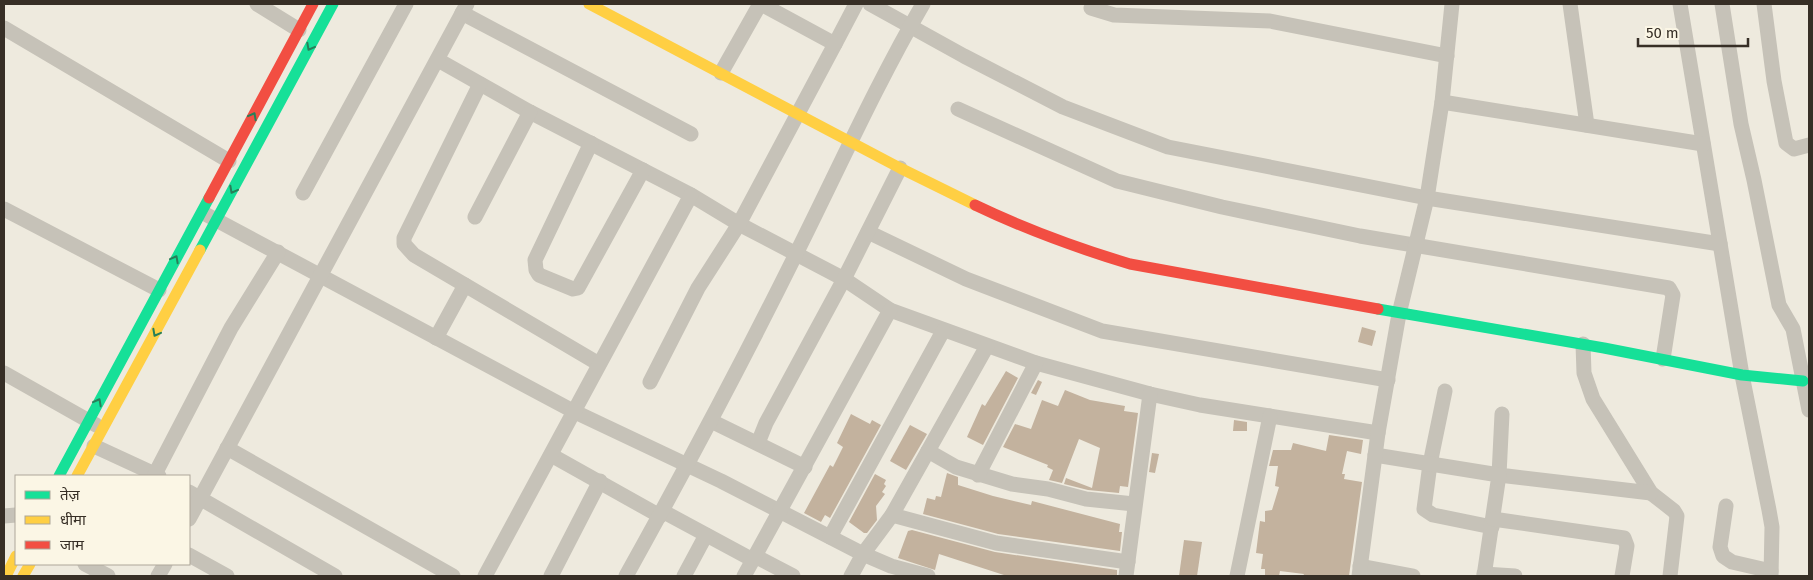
<svg xmlns="http://www.w3.org/2000/svg" width="1813" height="580" font-family="'Fira Sans','Noto Sans Devanagari',sans-serif">
  <style>
    .building { fill: #c3b29e }
    .lines { fill: none; stroke-linecap: round; stroke-linejoin: round }
    .street { stroke: #c6c2b8; stroke-width: 15 }
    .fast { stroke: #16e098; stroke-width: 11 }
    .slow { stroke: #ffcf43; stroke-width: 11 }
    .jam { stroke: #f24e42; stroke-width: 11 }
    .oneway { stroke: #287f59 }
  </style>
  <rect width="100%" height="100%" fill="#eeeade"/>
  <g class="building">
    <polygon points="1362,327 1376,331 1372,346 1358,342"/>
    <polygon points="1006,371 1018,378 983,445 967,437 982,404 985,406"/>
    <polygon points="1038,380 1042,382 1036,395 1031,393"/>
    <polygon points="1065,390 1090,400 1125,406 1124,411 1138,413 1128,487 1120,486 1119,493 1088,490 1064,484 1066,478 1092,488 1100,448 1079,439 1062,483 1049,480 1053,470 1047,467 1048,465 1003,447 1015,424 1031,429 1042,400 1058,406"/>
    <polygon points="851,414 870,424 872,420 881,425 830,518 825,515 821,522 804,513 830,465 833,467 843,447 837,443"/>
    <polygon points="1234,420 1247,422 1247,431 1233,431"/>
    <polygon points="910,425 927,434 906,470 890,461"/>
    <polygon points="1329,435 1363,440 1361,454 1347,451 1342,474 1345,474 1344,479 1362,482 1349,576 1303,576 1304,574 1280,571 1279,576 1265,576 1265,569 1261,569 1263,554 1256,553 1260,521 1265,522 1265,511 1272,510 1279,487 1275,486 1278,466 1269,466 1273,450 1291,450 1293,443 1326,451"/>
    <polygon points="1152,453 1159,454 1155,473 1149,472"/>
    <polygon points="947,473 958,477 958,485 993,496 1031,505 1032,501 1120,524 1119,532 1122,532 1120,551 998,534 923,514 927,498 935,500 936,496 941,497"/>
    <polygon points="875,474 886,480 884,484 886,486 882,492 885,494 876,506 877,520 867,533 864,533 849,522"/>
    <polygon points="912,530 995,552 1117,570 1117,576 1007,576 939,554 935,570 898,558 908,531"/>
    <polygon points="1184,540 1202,542 1197,576 1179,576"/>
  </g>
  <g class="lines">
    <g class="street">
      <polyline points="257,4 299,30"/>
      <polyline points="761,4 835,44 856,4"/>
      <polyline points="870,4 964,56 1063,107 1168,147 1427,198 1720,244"/>
      <polyline points="1570,4 1587,125"/>
      <polyline points="1680,4 1742,375 1769,510 1772,527 1771,576"/>
      <polyline points="1722,4 1741,124 1754,180 1779,305 1793,329 1809,410"/>
      <polyline points="1764,4 1774,81 1786,143 1794,149 1809,145"/>
      <polyline points="1091,8 1114,15 1270,21 1447,56"/>
      <polyline points="462,13 691,134"/>
      <polyline points="4,28 229,161"/>
      <polyline points="438,60 530,112 691,195 739,224 844,279 890,310 1036,363 1150,394 1200,405 1378,433"/>
      <polyline points="721,73 760,4"/>
      <polyline points="480,84 404,238 404,244 414,255 599,364"/>
      <polyline points="1442,102 1703,144"/>
      <polyline points="958,109 1117,181 1222,207 1360,236 1669,288 1673,295 1663,359"/>
      <polyline points="591,143 535,260 536,270 539,275 573,289 578,288 643,170"/>
      <polyline points="303,193 406,4"/>
      <polyline points="4,209 159,290"/>
      <polyline points="207,215 573,411 721,481 863,554 891,566 928,576"/>
      <polyline points="475,217 530,112"/>
      <polyline points="868,232 966,279 1102,331 1388,380"/>
      <polyline points="436,338 465,285"/>
      <polyline points="1583,344 1584,373 1593,399 1651,493 1674,511 1677,516 1670,576"/>
      <polyline points="4,373 96,425"/>
      <polyline points="650,382 698,288 739,224 835,44"/>
      <polyline points="1445,391 1430,464 1424,509 1433,515 1492,527"/>
      <polyline points="1502,414 1499,475 1651,493"/>
      <polyline points="711,421 805,467"/>
      <polyline points="758,443 766,423 844,279 900,168"/>
      <polyline points="94,446 159,476"/>
      <polyline points="227,448 453,576"/>
      <polyline points="928,451 956,467 1012,484 1048,489 1086,499 1134,504"/>
      <polyline points="551,455 660,516"/>
      <polyline points="1375,455 1499,475 1484,576"/>
      <polyline points="155,474 231,328 278,252"/>
      <polyline points="978,475 1036,363"/>
      <polyline points="189,492 335,576"/>
      <polyline points="1726,506 1720,547 1723,556 1732,562 1771,571"/>
      <polyline points="662,511 753,560"/>
      <polyline points="892,515 996,543 1128,562"/>
      <polyline points="4,516 16,515"/>
      <polyline points="189,519 467,4"/>
      <polyline points="1493,519 1624,538 1627,546 1622,576"/>
      <polyline points="830,537 943,331"/>
      <polyline points="189,555 227,576"/>
      <polyline points="755,556 793,576"/>
      <polyline points="85,564 108,576"/>
      <polyline points="1360,566 1413,576"/>
      <polyline points="1484,574 1515,576"/>
      <polyline points="158,576 165,564"/>
      <polyline points="485,576 691,195"/>
      <polyline points="551,576 600,481"/>
      <path d="M626 576C685 470 742 363 796 254 838 170 876 85 923 4"/>
      <polyline points="684,576 706,535"/>
      <polyline points="744,576 890,310"/>
      <polyline points="851,576 863,554 892,515 987,346"/>
      <polyline points="1126,576 1150,394"/>
      <polyline points="1237,576 1270,416"/>
      <polyline points="1359,576 1378,433 1399,314 1427,198 1442,102 1452,4"/>
    </g>
    <g class="fast">
      <polyline points="200,250 333,4"/>
      <polyline points="1378,309 1604,348 1742,375 1803,381"/>
      <polyline points="59,476 209,198"/>
    </g>
    <g class="slow">
      <polyline points="589,4 900,168 975,205"/>
      <polyline points="77,476 200,250"/>
      <polyline points="6,576 16,556"/>
      <polyline points="23,576 30,564"/>
    </g>
    <g class="jam">
      <polyline points="209,198 313,4"/>
      <path d="M975 205C1025 229 1077 248 1130 264L1378 309"/>
    </g>
  </g>
  <defs><path id="oneway-chevron" d="M-2-3.5L2.5 0L-2 3.5" fill="none" stroke-width="1.6" stroke-linecap="round" stroke-linejoin="round" transform="scale(1.25)"/></defs>
  <g class="oneway">
    <use href="#oneway-chevron" transform="translate(310 47) rotate(118)"/>
    <use href="#oneway-chevron" transform="translate(253 116) rotate(-62)"/>
    <use href="#oneway-chevron" transform="translate(233 190) rotate(118)"/>
    <use href="#oneway-chevron" transform="translate(175 259) rotate(-62)"/>
    <use href="#oneway-chevron" transform="translate(156 333) rotate(118)"/>
    <use href="#oneway-chevron" transform="translate(98 402) rotate(-62)"/>
  </g>
  <rect width="1813" height="580" fill="none" stroke="#372f26" stroke-width="10"/>
  <rect x="15" y="475" width="175" height="90" fill="#fbf6e5" stroke="#ada699"/>
  <rect x="25" y="491" width="25" height="8" fill="#16e098" stroke="#ada699"/>
  <text x="60" y="500" font-size="15" fill="#372f26">तेज़</text>
  <rect x="25" y="516" width="25" height="8" fill="#ffcf43" stroke="#ada699"/>
  <text x="60" y="525" font-size="15" fill="#372f26">धीमा</text>
  <rect x="25" y="541" width="25" height="8" fill="#f24e42" stroke="#ada699"/>
  <text x="60" y="550" font-size="15" fill="#372f26">जाम</text>
  <path d="M1638 38v8h110v-8" fill="none" stroke="#372f26" stroke-width="2.5"/>
  <text x="1646" y="38" font-size="15" fill="#372f26" stroke="#fbf6e5" stroke-width="4" paint-order="stroke">50 m</text>
</svg>
